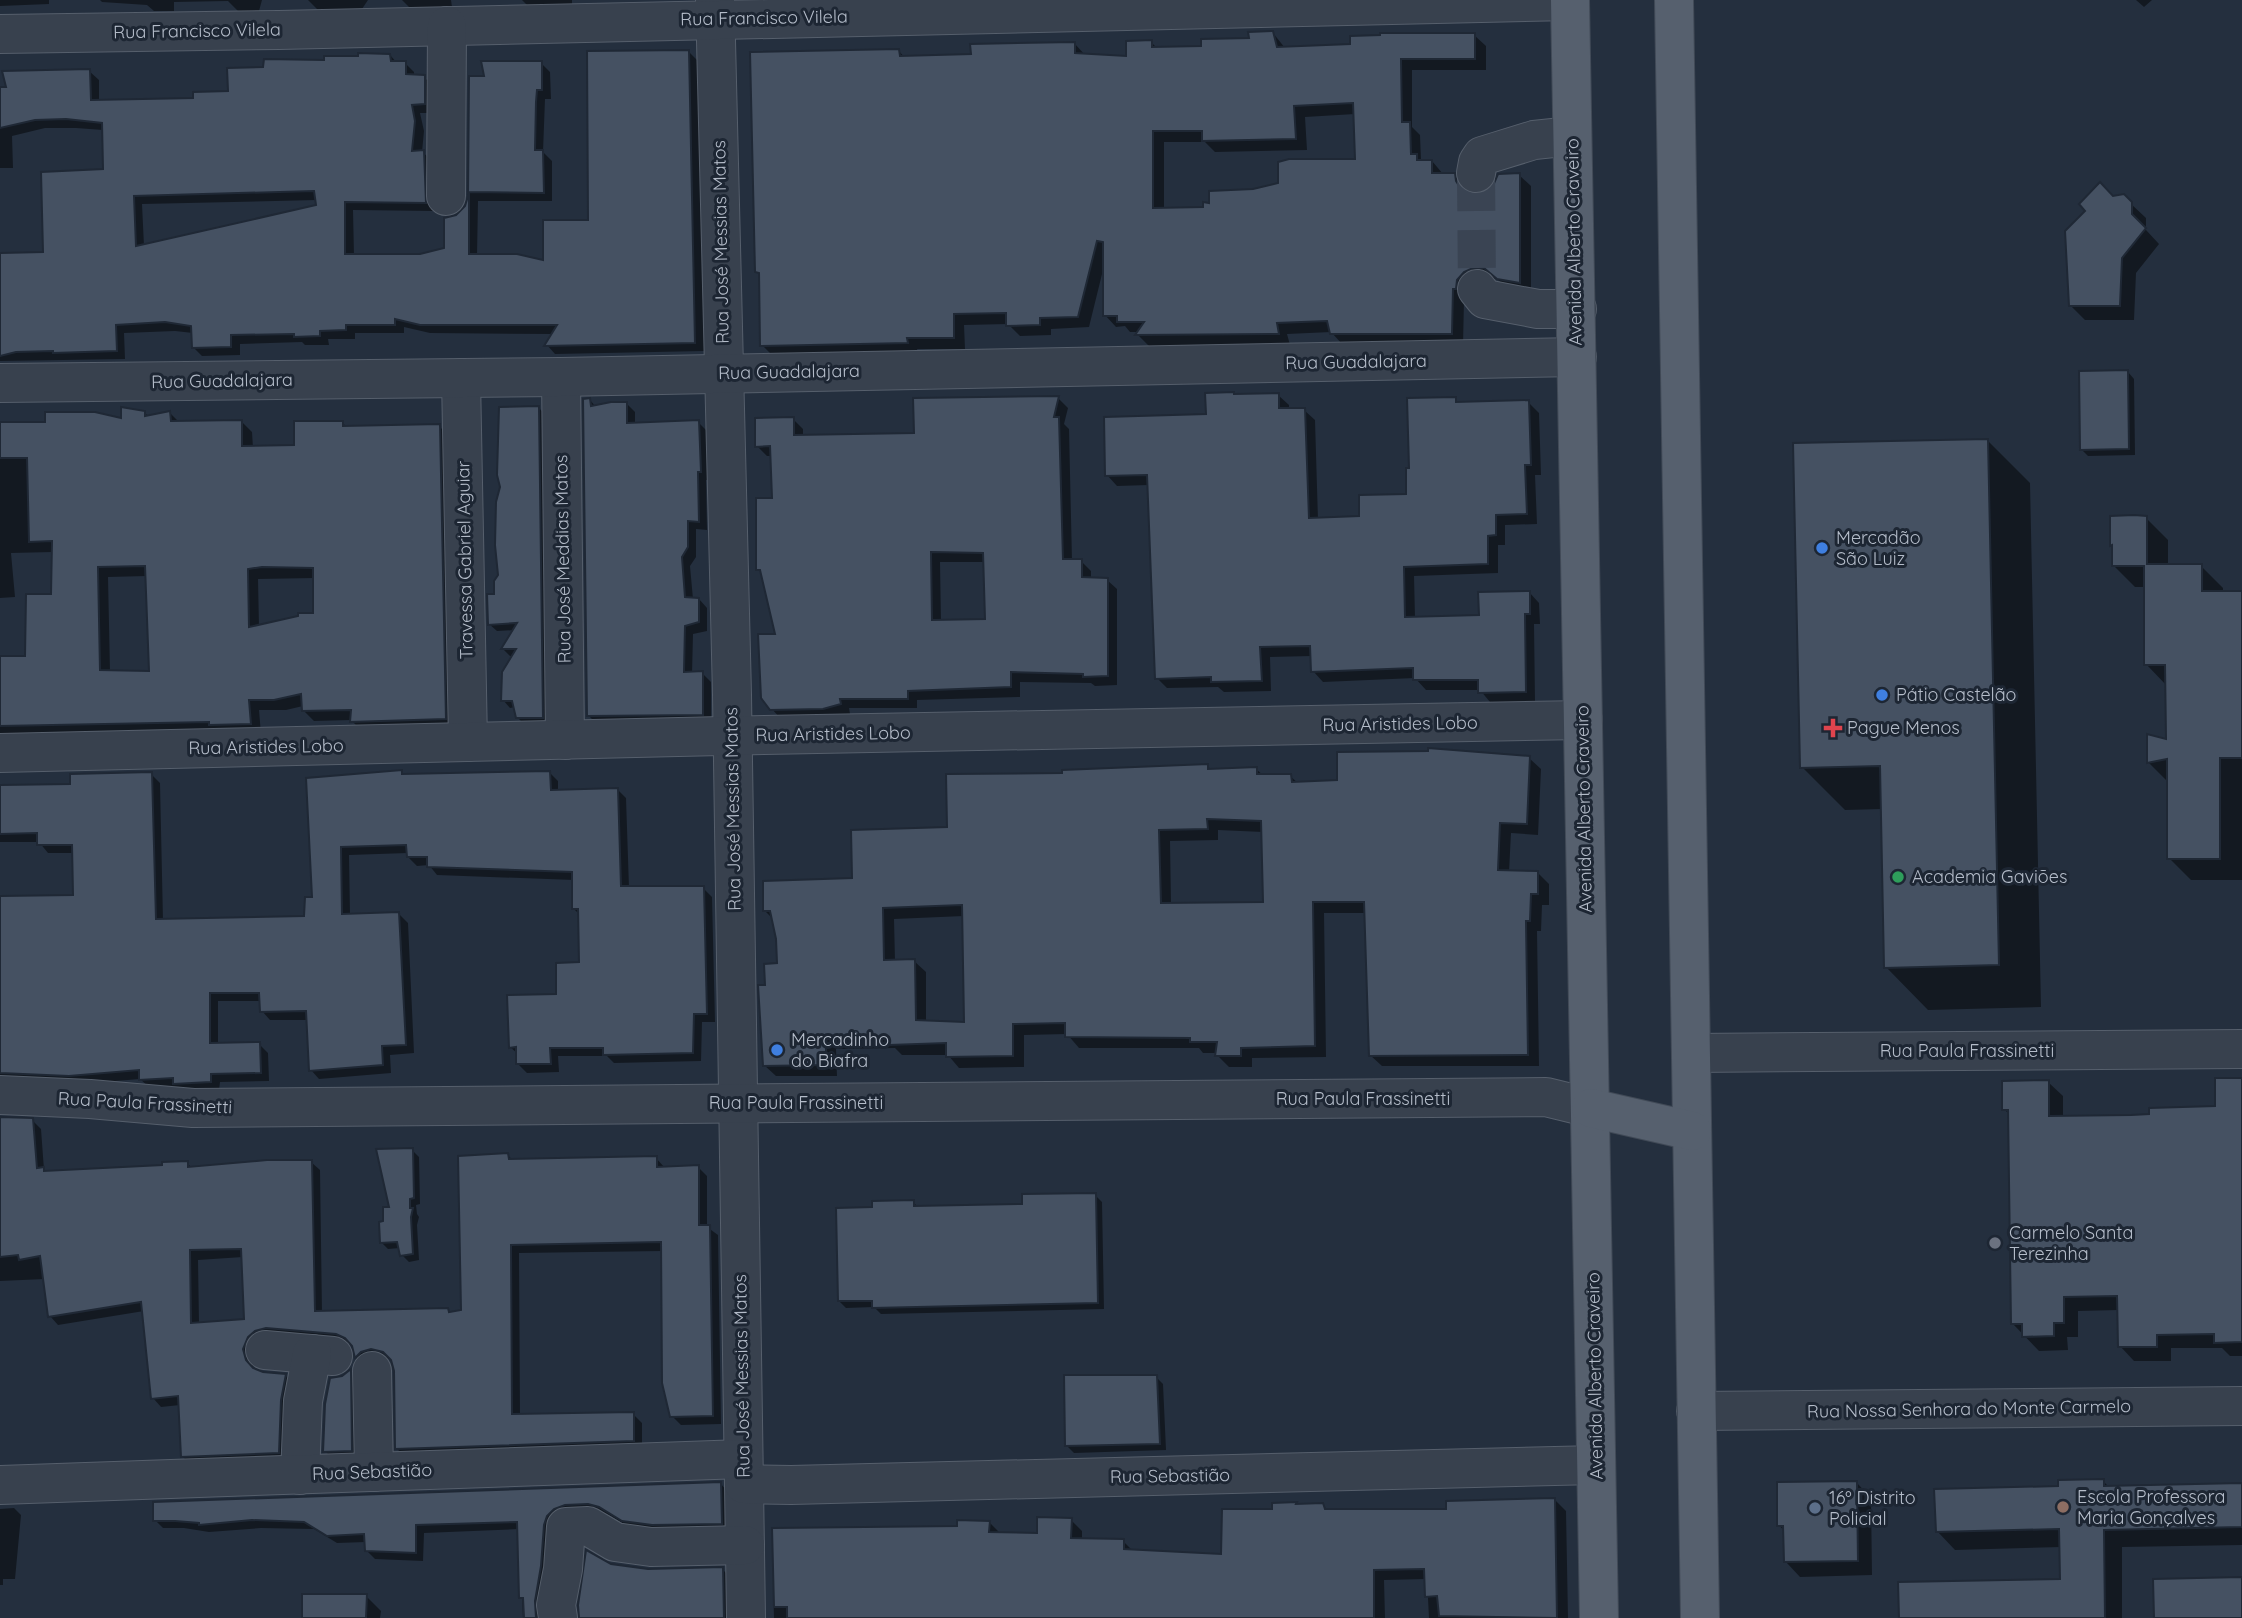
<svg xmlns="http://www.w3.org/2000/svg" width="2242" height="1618" font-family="Quicksand,sans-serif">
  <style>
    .shadow { fill: #0007; fill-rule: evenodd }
    .building { fill: #455162; stroke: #1f2835; stroke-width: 2; fill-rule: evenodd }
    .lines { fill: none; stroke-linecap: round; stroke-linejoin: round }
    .minor-tunnel { stroke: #3a4453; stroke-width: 38; stroke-dasharray: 38 19; stroke-linecap: butt }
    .minor-casing { stroke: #565f6c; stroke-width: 40 }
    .major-casing { stroke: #414a57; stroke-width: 40 }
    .minor { stroke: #38414e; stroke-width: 38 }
    .major { stroke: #56606e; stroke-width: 38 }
    .shop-dot { fill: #3f7fe0; stroke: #1d2633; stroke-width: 2.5 }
    .health-dot { fill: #e0444e; stroke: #1d2633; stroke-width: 2.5 }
    .leisure-dot { fill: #2e9e5b; stroke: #1d2633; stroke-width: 2.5 }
    .worship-dot { fill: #6b7280; stroke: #1d2633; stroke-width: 2.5 }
    .education-dot { fill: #8d6e63; stroke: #1d2633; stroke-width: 2.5 }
    .service-dot { fill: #5c6f8a; stroke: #1d2633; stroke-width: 2.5 }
    .labels { text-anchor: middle; stroke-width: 6; stroke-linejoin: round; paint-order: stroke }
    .street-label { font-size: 18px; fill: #b4bcc9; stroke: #1d2633 }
    .poi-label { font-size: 18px; fill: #b4bcc9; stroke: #1d2633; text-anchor: start }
  </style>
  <rect width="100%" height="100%" fill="#242f3e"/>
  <g class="shadow">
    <polygon points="0,0 49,0 49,4 0,6"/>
    <polygon points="100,0 262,0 259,11 239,12 228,1 174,2 174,11 154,11 147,5 102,2"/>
    <polygon points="308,0 368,0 362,9 318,10"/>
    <polygon points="402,0 451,0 452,7 410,8"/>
    <polygon points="522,0 572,0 572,5 527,5"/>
    <polygon points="2136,0 2152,0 2144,7"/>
    <path d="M1273 33 1285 48 1352 46 1474 35 1486 46V70H1412V127L1420 135 1421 160 1432 161 1443 174 1454 175 1466 186V193L1472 196 1485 195 1519 175 1531 186V294L1510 290 1497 279 1485 278 1464 300 1463 345H1343L1331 332 1287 334 1290 345 1149 346 1138 335 1139 332H1130L1125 326 1116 327 1105 315 1103 270 1089 327 1051 329V335L1020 336 1008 324 964 325 965 349H917L918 354 773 356 762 345 761 275 757 272 899 51 905 58 973 56 1075 44 1086 56 1128 57 1151 42 1158 49 1203 48ZM1355 114 1357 161 1254 190 1204 209 1164 210V142H1205L1215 152 1307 150 1305 117Z"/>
    <path d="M689 52 698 61 704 351 555 354 547 345 554 334 430 333 404 327V333H355V339H328L329 345H305L302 342 240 344V355L202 356 193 347V333L175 331 124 333 125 359 0 361V255L45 254 105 171 103 130 76 128H45L12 136 13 168H0V89L89 71 99 80V102L195 99 229 93 326 62 390 55 397 63H405L414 72V76L424 77 433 86V113H420L424 131 422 152 433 161 434 211 353 210 354 256H420L446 250 457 217 467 207 470 196V77L486 78 541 63 550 72 551 99H545L543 152 552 161V201H478L477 256 545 263 590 221ZM317 200 318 206 144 246 142 204Z"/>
    <polygon points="2113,198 2130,203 2146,218 2146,230 2159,244 2136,273 2134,320 2085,320 2070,305"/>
    <polygon points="2128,372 2134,379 2135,455 2088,456 2081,449"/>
    <polygon points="1278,395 1289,405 1289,410 1304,410 1315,420 1318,520 1360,517 1408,496 1455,399 1460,404 1528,402 1539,413 1541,475 1535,475 1537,524 1505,525 1505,545 1498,545 1498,573 1414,576 1415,618 1480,617 1529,592 1539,603 1540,624 1534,624 1535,702 1490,702 1480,690 1426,690 1415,678 1323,682 1313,671 1312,656 1270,657 1271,691 1224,692 1218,687 1167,688 1157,678 1149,485 1117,486 1107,475 1207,416"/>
    <path d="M1058 398 1068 408 1064 424 1069 429 1072 561H1081L1091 571V579L1107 580 1117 589V685L1095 686 1091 683 1020 682V697L917 700V708H849L850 714 834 718 781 719 771 708 777 636 763 574 758 569 774 500 772 456H767L757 446 793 419 803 429V436L915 435ZM940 562H985L986 620 941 622Z"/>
    <polygon points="590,400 596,407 627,404 635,412 635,424 698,422 707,431 709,480 706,480 707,530 696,529 696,557 690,566 693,599 699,599 707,608 707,631 693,634 692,674 702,673 711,682 711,723 597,724 588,715"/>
    <polygon points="539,408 546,416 550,725 525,725 518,718 515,707 510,708 503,700 514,656 510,656 503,649 515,630 497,631 489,624"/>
    <path d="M144 412 149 417 170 413 180 423 241 421 252 432 253 448 296 447 343 423 347 428 439 426 450 437 456 729 363 732 351 720 314 721 303 710V706L286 710H259L261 734 0 737V658L26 657 52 595 53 552 11 553 15 597 0 598V423L123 420ZM147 576 151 673 110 672 108 577ZM315 578V615L259 627 258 579Z"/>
    <polygon points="1987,440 2030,483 2041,1007 1928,1010 1886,967 1882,809 1845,810 1802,767"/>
    <polygon points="2146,518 2168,540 2168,566 2201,566 2223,588 2223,593 2242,593 2242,880 2191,880 2169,858 2169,783 2149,763 2167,741 2167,686 2146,664 2145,587 2135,587 2113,565"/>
    <path d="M1529 758 1541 769 1538 835 1511 833 1509 872H1537L1549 884V905H1542L1541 931H1537L1539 1066H1382L1370 1055 1366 913H1324L1326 1057 1252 1058V1067H1229L1217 1055V1053H1203L1199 1048H1079L1067 1034 1024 1035V1067L959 1068 948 1055H902L895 1048 836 1049 837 1076H776L764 1065 767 987 778 965V939L773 919 765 911 854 880 949 829 1064 775 1207 766 1212 770 1256 769 1264 776H1290L1298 783 1339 782ZM1218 830 1263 832 1265 903 1171 904 1170 841 1218 840ZM964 916 966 1023 926 1022V972L914 961H895L894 919Z"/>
    <polygon points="402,772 406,776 549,772 558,781 558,791 617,789 626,798 629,888 703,888 712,897 715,1022 702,1022 701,1061 614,1063 607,1056 558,1056 559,1072 527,1073 518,1064 518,1054 510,1047 558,996 581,963 579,914 574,909 574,880 437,875 429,865 417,866 408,857 408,853 349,855 350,915 399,914 408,923 414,1053 390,1055 391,1073 319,1079 311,1070 308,1020 270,1020 262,1011 261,1001 218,1001 218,1045 259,1044 268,1053 269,1081 220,1082 219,1090 184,1092 178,1087 150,1088 140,1079 78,1084 0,1083 0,898 75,897 74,853 48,853 39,842 0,842 0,786 72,785 151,774 160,783 163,921 306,918 314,898 308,780"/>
    <polygon points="2242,1080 2242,1356 2230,1356 2222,1348 2171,1348 2171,1361 2134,1361 2120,1346 2119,1310 2078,1311 2078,1337 2067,1337 2068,1350 2039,1351 2013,1324 2010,1115 2004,1109 2048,1082 2063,1096 2063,1118 2131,1117 2217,1108"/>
    <path d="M0 1119 32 1120 41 1129 44 1170 47 1172 163 1166 187 1163 193 1169 311 1162 320 1170 322 1313 447 1309 451 1313 463 1312 507 1155 513 1160 656 1158 665 1168 698 1167 707 1176V1227L718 1235 721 1424 681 1425 672 1416 663 1251 519 1253 520 1416 633 1414 642 1423V1449L406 1457 397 1449 396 1370 393 1360 381 1357 364 1366 356 1358 354 1345 346 1342 251 1358 254 1370 285 1375 294 1384 287 1461 191 1465 182 1456 180 1405 161 1407 153 1398 144 1311 58 1325 50 1316 45 1279 0 1281ZM243 1257 246 1320 199 1324 198 1260Z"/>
    <polygon points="412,1150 419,1157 420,1204 416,1205 417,1214 419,1217 417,1225 419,1260 409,1262 402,1255 400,1248 388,1249 381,1242 385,1222"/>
    <polygon points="1095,1195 1102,1202 1104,1309 881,1314 874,1307 846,1308 839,1301 913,1202 919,1208 1024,1206"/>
    <polygon points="351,1371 357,1377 358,1457 332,1458 325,1451 344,1377"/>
    <polygon points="1156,1377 1163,1384 1166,1450 1074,1453 1067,1446"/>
    <polygon points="2103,1481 2109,1487 2242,1485 2242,1545 2122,1547 2122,1618 1901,1618 2062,1581 2061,1547 1955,1550 1937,1531 2060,1488"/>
    <polygon points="720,1483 728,1492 729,1531 632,1529 609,1515 597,1512 542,1618 523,1618 519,1529 424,1533 423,1561 375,1559 367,1551 366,1542 337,1543 314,1529 261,1528 209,1532 184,1528 163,1528 155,1520"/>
    <polygon points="1857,1483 1871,1498 1872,1575 1800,1577 1786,1562 1785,1532 1779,1525"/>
    <polygon points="1555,1500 1566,1511 1568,1618 1429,1618 1427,1579 1384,1580 1385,1618 774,1618 773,1586 959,1527 989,1522 1001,1534 1038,1534 1071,1520 1082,1531 1082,1540 1123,1541 1133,1551 1222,1555 1274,1511 1298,1506 1322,1505 1329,1511 1447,1511"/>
    <polygon points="14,1508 21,1515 15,1579 3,1579 3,1585 0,1585 0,1509"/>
    <polygon points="611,1565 648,1570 722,1569 730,1577 731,1618 580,1618"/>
    <polygon points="366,1596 381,1611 380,1618 304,1618"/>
  </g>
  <g class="building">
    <path d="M1273 31 1277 47 1350 44V36L1380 35V33H1475V59H1401L1402 122H1410L1411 154H1417V160H1432V173H1455L1456 181 1461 189 1471 194H1483L1492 188 1498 174 1520 173V283L1497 279 1484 268H1473L1464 272 1457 280 1456 289H1453L1452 334H1330L1327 321 1277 323 1279 334 1135 335 1144 322H1117V316H1103V242L1097 241 1078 317 1040 318V325L1006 326V313L954 314V338H907L908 343 760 346 759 273 755 272 750 52 899 49 900 56 971 54 970 44 1075 42V53L1126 56V41L1152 40V47L1201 46V39L1249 38 1248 32ZM1353 103 1355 159H1289L1278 162V183L1253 189 1209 191V203L1203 202V207L1153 208V131H1202V141L1296 139 1294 106Z"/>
    <path d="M689 50 695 343 544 346 557 325H420L395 319V325H346V330L320 331V336L294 337V334L231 335V347L192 348 191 326 165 322 116 325 117 351 53 353V351L16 352 0 356V253L43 252 41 172 103 169 102 123 66 119 35 120 0 128V87H6L2 71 90 69 91 100 193 98V92L228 91 227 68 263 67 264 59 324 60V56H358V53L390 54 391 61H406V74L425 75V104L412 105 415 121 412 151 424 150 426 203 345 202V254H420L444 248V218L456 215 465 206 468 196 469 76H484L481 61H542V90H537L536 102 535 150H543L544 193 469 192V254H517L543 260V220H588L587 51ZM314 191 316 205 136 246 134 196Z"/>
    <polygon points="2100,182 2113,196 2124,194 2132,202 2132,214 2146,228 2122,258 2120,306 2069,306 2065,231 2085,211 2079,204"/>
    <polygon points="2128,370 2129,449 2080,450 2079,371"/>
    <polygon points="1234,392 1234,394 1279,393 1279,408 1305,408 1309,518 1359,516 1359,495 1406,494 1406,468 1409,468 1407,398 1456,397 1456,402 1529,400 1531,465 1525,465 1527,514 1496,515 1496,535 1488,536 1488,564 1404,567 1405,617 1479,615 1478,592 1530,591 1530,614 1525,614 1526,692 1478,693 1478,680 1413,680 1413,668 1311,672 1310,646 1260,647 1262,681 1211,682 1211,677 1155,679 1147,475 1105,476 1104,417 1206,414 1205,393"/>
    <path d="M1059 396 1054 417H1059L1063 559H1082V577L1108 578V676L1083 677V674L1011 672V687L908 691V699H840L841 704 823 709 770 710 761 698 758 634H775L760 570H756V498H772L770 446 755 447V418L794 417V435L914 433 913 398ZM931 552 983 553 985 619 932 620Z"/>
    <polygon points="590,398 591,406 611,402 627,402 627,423 699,420 701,472 698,472 699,522 688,521 688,547 682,557 685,597 699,598 699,622 685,626 684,672 703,671 703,715 587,716 583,399"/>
    <polygon points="539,406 543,718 516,718 512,701 501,701 502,672 516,649 501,649 517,623 488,625 487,594 494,594 494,581 498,575 495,545 496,502 500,487 497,475 499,407"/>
    <path d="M121 407 145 411V416L170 411 171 421 242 420V446L294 445V421H343V426L440 424 446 719 350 722 351 710 302 711 301 694 274 700H249L251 724 209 725V722L0 726V656H25L26 594H51L52 541 29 542 27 458H0V422H45V412H95L121 418ZM145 566 149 671 100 670 98 567ZM262 567 313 568V613H298V616L249 627 248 569Z"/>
    <polygon points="1988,439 1999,965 1884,968 1880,766 1800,768 1793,443"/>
    <polygon points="2134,515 2147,516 2147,564 2202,564 2202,591 2242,591 2242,758 2220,758 2220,859 2167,859 2167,759 2147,763 2147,734 2166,739 2165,665 2144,665 2144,566 2112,566 2112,545 2110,546 2110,516"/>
    <path d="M1428 748 1530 756 1527 824 1500 823 1498 870 1538 871V894H1531L1530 921H1526L1528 1055 1369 1056 1364 902H1313L1315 1046 1241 1048V1056H1215L1217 1042H1190V1038L1065 1037V1023L1013 1024V1056L946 1057V1043L889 1045V1037L826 1038V1065L763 1066 758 985H765L764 964 777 963 776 939 770 911H763V881L852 878 851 830 947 827 946 774 1062 773V770L1208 764V769L1257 767V774H1291L1292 782 1337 780V752L1428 751ZM1207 819 1261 821 1263 902 1161 903 1159 830 1208 829ZM962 905 964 1022 916 1020 915 959 884 960 883 908Z"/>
    <polygon points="402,770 402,774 550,771 551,790 618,788 621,886 704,886 707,1014 694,1014 693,1053 603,1055 603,1048 550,1048 551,1064 516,1064 516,1047 509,1048 507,995 556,994 556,963 579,962 578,909 572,909 572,872 427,867 427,857 407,857 406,845 341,847 342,914 399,912 406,1045 382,1046 383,1065 309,1071 306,1011 260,1012 259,993 210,993 210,1043 260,1042 261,1073 211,1074 211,1082 173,1084 173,1078 139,1080 139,1070 69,1076 0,1073 0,896 73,895 72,845 37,845 37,833 0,834 0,785 70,784 70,774 152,772 156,919 304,916 305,897 312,897 306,778"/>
    <polygon points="2215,1078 2242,1078 2242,1342 2214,1343 2214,1334 2157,1335 2157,1347 2118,1347 2117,1296 2064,1297 2064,1323 2054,1323 2054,1336 2022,1337 2022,1324 2011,1324 2008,1110 2002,1110 2002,1081 2049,1080 2049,1116 2131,1115 2149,1114 2149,1108 2215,1106"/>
    <path d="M0 1117 33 1118 37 1168 44 1167V1171L162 1165V1162L188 1161V1167L267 1160H312L315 1311 448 1308 449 1312 461 1310 458 1156 508 1153 509 1159 657 1156V1167L699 1165V1225H710L713 1416 670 1417 662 1383 661 1242 511 1245 512 1414 634 1412V1441L395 1449 394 1371 391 1360 383 1352 371 1349 361 1352 355 1358 352 1346 345 1338 336 1334 266 1328 255 1331 248 1337 243 1349 246 1360 253 1368 263 1372 286 1374 281 1400 279 1453 181 1457 178 1396 151 1399 141 1302 48 1317 40 1256 19 1260 18 1255 0 1257ZM241 1249 244 1319 191 1323 190 1250Z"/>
    <polygon points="413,1148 414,1198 410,1199 410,1208 413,1208 411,1217 413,1254 400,1256 397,1242 380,1243 379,1222 383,1221 383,1207 389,1207 376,1149"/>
    <polygon points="1096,1193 1098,1303 872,1308 872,1301 838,1301 836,1208 872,1207 872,1201 914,1200 914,1206 1022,1204 1022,1194"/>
    <polygon points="351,1369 352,1451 323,1452 325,1404 330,1378 342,1376"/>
    <polygon points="1064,1375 1157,1375 1160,1444 1065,1446"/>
    <polygon points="2104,1479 2104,1486 2242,1483 2242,1527 2104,1530 2105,1618 1899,1618 1898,1582 2060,1579 2059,1529 1936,1532 1934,1489 2058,1486 2058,1480"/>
    <polygon points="1857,1481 1858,1561 1784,1562 1783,1526 1777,1526 1777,1482"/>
    <polygon points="721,1482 722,1524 652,1525 622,1521 599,1507 588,1504 565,1505 554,1509 547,1516 544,1525 541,1566 535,1601 536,1618 524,1618 523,1598 519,1598 517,1522 416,1525 416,1553 365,1551 364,1534 327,1536 304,1522 252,1520 199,1525 199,1523 175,1521 153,1521 153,1502"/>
    <polygon points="1555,1498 1557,1618 1439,1616 1437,1596 1425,1597 1424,1569 1374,1570 1374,1618 787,1618 787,1607 774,1607 772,1528 957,1526 957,1520 990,1521 989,1532 1037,1533 1037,1517 1072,1518 1071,1538 1124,1539 1124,1549 1221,1554 1222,1509 1272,1509 1272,1503 1297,1502 1296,1504 1323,1503 1325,1509 1446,1509 1446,1501"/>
    <polygon points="586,1550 611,1564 648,1569 723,1567 724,1618 579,1618 578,1605"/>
    <polygon points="2242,1577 2242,1618 2154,1618 2153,1579"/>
    <polygon points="302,1594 367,1594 366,1618 302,1618"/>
  </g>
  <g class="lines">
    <polyline class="minor-tunnel" points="1476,173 1477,289"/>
    <defs>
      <g id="minor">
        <polyline points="715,0 732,695 746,1618"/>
        <polyline points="0,34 279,30 1570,1"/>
        <polyline points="1476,173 1478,162 1482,156 1534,140 1572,136"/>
        <polyline points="446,196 447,26"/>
        <polyline points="1477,289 1485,299 1538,309 1577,309"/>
        <polyline points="561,377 565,740"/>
        <polyline points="461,378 468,742"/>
        <polyline points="0,383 561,377 1577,357"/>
        <polyline points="0,753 764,735 1583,720"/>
        <polyline points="1691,1053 2242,1049"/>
        <polyline points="0,1095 90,1099 193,1108 1546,1097 1591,1108"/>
        <polyline points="265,1350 333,1356"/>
        <polyline points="372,1371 374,1472"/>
        <polyline points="1696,1411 2242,1406"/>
        <polyline points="300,1475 303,1401 312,1354"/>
        <polyline points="744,1484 791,1485 1596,1465"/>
        <polyline points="0,1485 743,1459"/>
        <polyline points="558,1618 556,1605 563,1569 566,1527 588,1526 615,1542 651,1547 745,1545"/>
      </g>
      <g id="major">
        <polyline points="1570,0 1599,1618"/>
        <polyline points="1674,0 1700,1618"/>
        <polyline points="1591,1108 1692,1131"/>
      </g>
    </defs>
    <use href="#minor" class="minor-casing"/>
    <use href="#major" class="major-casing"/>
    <use href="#minor" class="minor"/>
    <use href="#major" class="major"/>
  </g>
  <g class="shop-dot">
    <circle cx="1822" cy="548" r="7"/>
    <circle cx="1882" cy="695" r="7"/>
    <circle cx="777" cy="1050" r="7"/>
  </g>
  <path class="health-dot" d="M1829.5 717.5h7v7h7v7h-7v7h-7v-7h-7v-7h7z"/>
  <circle class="leisure-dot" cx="1898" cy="877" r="7"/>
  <circle class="worship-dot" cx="1995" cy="1243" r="7"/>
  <circle class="education-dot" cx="2063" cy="1507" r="7"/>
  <circle class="service-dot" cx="1815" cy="1508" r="7"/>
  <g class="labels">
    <g class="street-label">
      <text transform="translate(764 18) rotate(-1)" y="6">Rua Francisco Vilela</text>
      <text transform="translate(197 31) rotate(-1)" y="6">Rua Francisco Vilela</text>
      <text transform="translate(721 242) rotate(-91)" y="6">Rua José Messias Matos</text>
      <text transform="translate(1574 242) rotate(-91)" y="6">Avenida Alberto Craveiro</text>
      <text transform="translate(1356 362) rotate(-1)" y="6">Rua Guadalajara</text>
      <text transform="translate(789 372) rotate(-1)" y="6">Rua Guadalajara</text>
      <text transform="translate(222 381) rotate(-1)" y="6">Rua Guadalajara</text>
      <text transform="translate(563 559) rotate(-91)" y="6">Rua José Meddias Matos</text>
      <text transform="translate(465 560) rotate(-91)" y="6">Travessa Gabriel Aguiar</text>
      <text transform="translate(1400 724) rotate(-1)" y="6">Rua Aristides Lobo</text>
      <text transform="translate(833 734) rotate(-1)" y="6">Rua Aristides Lobo</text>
      <text transform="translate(266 747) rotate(-1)" y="6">Rua Aristides Lobo</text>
      <text transform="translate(733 809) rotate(-91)" y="6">Rua José Messias Matos</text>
      <text transform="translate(1584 809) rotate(-91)" y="6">Avenida Alberto Craveiro</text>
      <text x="1967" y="1057">Rua Paula Frassinetti</text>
      <text x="1363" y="1105">Rua Paula Frassinetti</text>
      <text transform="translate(145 1103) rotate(3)" y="6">Rua Paula Frassinetti</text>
      <text x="796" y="1109">Rua Paula Frassinetti</text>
      <text transform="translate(742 1376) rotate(-91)" y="6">Rua José Messias Matos</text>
      <text transform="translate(1595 1376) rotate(-91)" y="6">Avenida Alberto Craveiro</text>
      <text transform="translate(1969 1409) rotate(-1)" y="6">Rua Nossa Senhora do Monte Carmelo</text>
      <text transform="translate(372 1472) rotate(-2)" y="6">Rua Sebastião</text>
      <text transform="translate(1170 1476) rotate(-1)" y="6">Rua Sebastião</text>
    </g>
    <g class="poi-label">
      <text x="1836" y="544">Mercadão<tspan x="1836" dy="21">São Luiz</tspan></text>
      <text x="1896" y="701">Pátio Castelão</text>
      <text x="1847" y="734">Pague Menos</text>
      <text x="1912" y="883">Academia Gaviões</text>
      <text x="791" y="1046">Mercadinho<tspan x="791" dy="21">do Biafra</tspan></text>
      <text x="2009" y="1239">Carmelo Santa<tspan x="2009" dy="21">Terezinha</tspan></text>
      <text x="2077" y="1503">Escola Professora<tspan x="2077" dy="21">Maria Gonçalves</tspan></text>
      <text x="1829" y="1504">16º Distrito<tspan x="1829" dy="21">Policial</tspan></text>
    </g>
  </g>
</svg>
